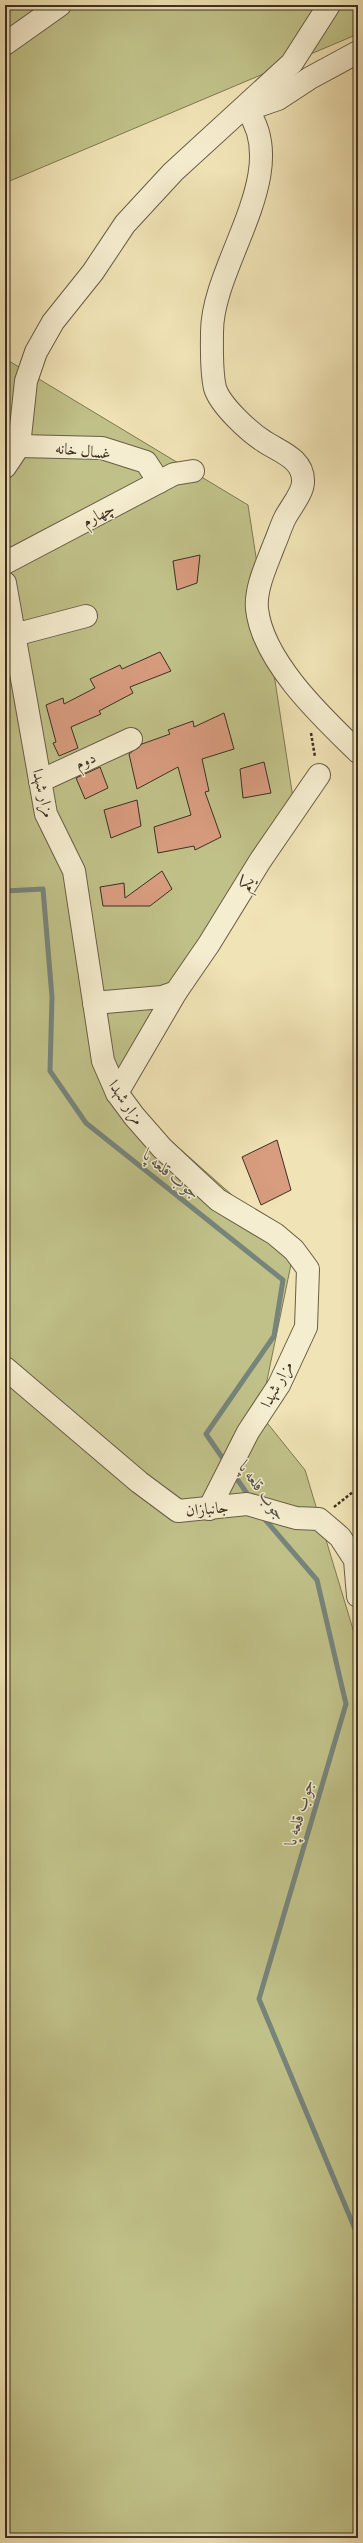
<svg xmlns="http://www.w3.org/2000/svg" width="363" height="2543" font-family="'EB Garamond',Amiri,serif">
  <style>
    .green { fill: #c0c188; stroke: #7e7856 }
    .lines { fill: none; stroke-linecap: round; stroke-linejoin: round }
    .stream { stroke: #76847c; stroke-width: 5 }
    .building { fill: #d89c7f; stroke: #3c3023 }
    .minor-casing { stroke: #695d48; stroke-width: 24 }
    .path { stroke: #3c3023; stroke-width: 2.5; stroke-dasharray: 3 2; stroke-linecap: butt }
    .minor { stroke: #f5edcf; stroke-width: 22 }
    .labels { text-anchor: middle; stroke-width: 3; stroke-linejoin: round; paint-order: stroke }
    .street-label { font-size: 16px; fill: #3c3023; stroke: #f5edcf }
    .water-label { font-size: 17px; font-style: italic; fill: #545348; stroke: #f5edcf }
  </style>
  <rect width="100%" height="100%" fill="#f0e3b5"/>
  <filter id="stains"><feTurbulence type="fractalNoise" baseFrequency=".005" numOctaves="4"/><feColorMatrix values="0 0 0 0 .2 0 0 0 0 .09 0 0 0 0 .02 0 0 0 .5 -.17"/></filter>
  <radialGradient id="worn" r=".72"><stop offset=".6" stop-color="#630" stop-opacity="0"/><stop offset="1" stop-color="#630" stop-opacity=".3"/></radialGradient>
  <g class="green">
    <polygon points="5,5 358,5 358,34 5,183"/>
    <polygon points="5,329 9,361 248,505 295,811 117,1093 294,1250 260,1414 305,1470 358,1646 358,2538 5,2538"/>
  </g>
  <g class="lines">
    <g class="stream">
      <polyline points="5,891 43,889 52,997 50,1071 86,1123 283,1280 274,1336 206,1434 226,1463"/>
      <polyline points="233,1473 250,1498"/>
      <polyline points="262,1516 317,1580 346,1704 259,1999 355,2229 358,2229"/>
    </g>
  </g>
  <g class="building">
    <polygon points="200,555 197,583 177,590 173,561"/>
    <polygon points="160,652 171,671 130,687 133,693 99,711 101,714 71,727 78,748 59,756 53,743 56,742 46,705 63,698 64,704 95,688 90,679 120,665 122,669"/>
    <polygon points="224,713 234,749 202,759 209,791 205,792 221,837 195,850 194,846 158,853 154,827 191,815 178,767 137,789 129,754 142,744 170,734 168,730 193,721 194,727"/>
    <polygon points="264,762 271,793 243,798 240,769"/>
    <polygon points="100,767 108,788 85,799 76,778"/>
    <polygon points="137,800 141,826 111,838 104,810"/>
    <polygon points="162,871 172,889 150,906 103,906 100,887 124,883 125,898"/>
    <polygon points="277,1140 291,1190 261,1205 242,1157"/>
  </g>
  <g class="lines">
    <defs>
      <g id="minor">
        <polyline points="5,44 60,5"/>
        <polyline points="246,110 278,99 310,78 358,52"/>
        <path d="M247 110C293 173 212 264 212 332 212 350 211 371 215 388 220 405 249 432 265 442 280 452 304 459 303 482 303 493 290 508 285 518 281 526 278 536 274 545 267 564 255 588 257 609 263 662 322 717 358 752"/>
        <polyline points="19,446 102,448 146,462 159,482"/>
        <polyline points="5,467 19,446 26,381 36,352 53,322 93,272 125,224 173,172 292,63 329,5"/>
        <polyline points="5,563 174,474 193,471"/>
        <polyline points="5,583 46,814 74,871 103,1061 117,1093 134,1116 162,1148 193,1177 218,1200 275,1234 294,1250 308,1269 306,1327 279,1385 248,1432 209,1509"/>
        <polyline points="14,635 86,616"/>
        <polyline points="40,781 131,739"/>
        <polyline points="94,1003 162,997 176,992 209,944 260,861 319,775"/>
        <polyline points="117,1093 176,992"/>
        <polyline points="5,1368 139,1482 178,1511 247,1504 296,1518 319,1519 340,1537 355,1560 358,1596"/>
      </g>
    </defs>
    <use href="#minor" class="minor-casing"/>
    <g class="path">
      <polyline points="311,733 315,757"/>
      <polyline points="334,1507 358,1488"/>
    </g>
    <use href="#minor" class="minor"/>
  </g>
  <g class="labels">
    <g class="street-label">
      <text transform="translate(83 450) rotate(6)" y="6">غسال خانه</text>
      <text transform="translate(98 514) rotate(-28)" y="6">چهارم</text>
      <text transform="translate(85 760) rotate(-25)" y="6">دوم</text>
      <text transform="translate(44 793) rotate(76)" y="6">مزار شهدا</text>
      <text transform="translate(246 883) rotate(-59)" y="6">یکم</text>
      <text transform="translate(127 1102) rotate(56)" y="6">مزار شهدا</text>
      <text transform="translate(276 1384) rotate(-62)" y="6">مزار شهدا</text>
      <text transform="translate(207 1508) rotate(-5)" y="6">جانبازان</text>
    </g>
    <g class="water-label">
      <text transform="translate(172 1174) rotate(39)" y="6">جوب قلعه پا</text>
      <text transform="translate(263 1491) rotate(54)" y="6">جوب قلعه پا</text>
      <text transform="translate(299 1812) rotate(-74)" y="6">جوب قلعه پا</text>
    </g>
  </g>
  <rect width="363" height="2543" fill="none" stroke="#f0e3b5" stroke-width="20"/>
  <rect x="6" y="6" width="351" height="2531" fill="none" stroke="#3c3023" stroke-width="2"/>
  <rect x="10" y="10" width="343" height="2523" fill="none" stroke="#3c3023"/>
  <rect width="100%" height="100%" filter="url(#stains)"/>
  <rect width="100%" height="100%" fill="url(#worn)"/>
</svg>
